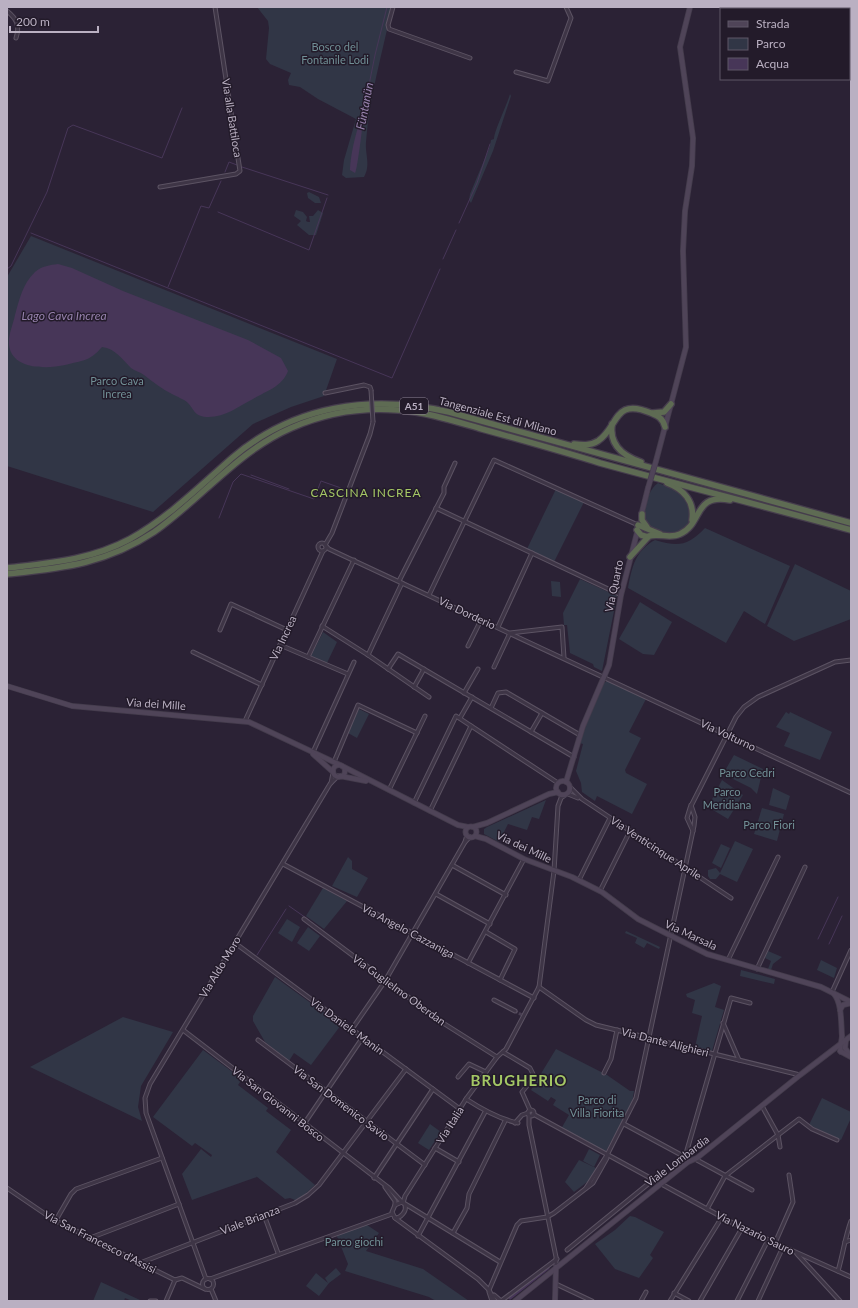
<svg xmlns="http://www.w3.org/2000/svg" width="858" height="1308" font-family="Lato,sans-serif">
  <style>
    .green { fill: #313646 }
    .water { fill: #473658 }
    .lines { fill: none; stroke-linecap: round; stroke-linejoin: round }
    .stream { stroke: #473658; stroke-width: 1 }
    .canal { stroke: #473658; stroke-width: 3 }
    .street-tunnel { stroke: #483e51; stroke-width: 3; stroke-dasharray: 3 1.5; stroke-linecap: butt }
    .street-casing { stroke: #5c5363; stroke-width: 5 }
    .secondary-casing { stroke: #443c4c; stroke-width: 6 }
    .highway-casing { stroke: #463d4d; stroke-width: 8 }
    .street { stroke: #3e3546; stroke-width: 3 }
    .secondary { stroke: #4f4458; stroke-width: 4.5 }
    .highway { stroke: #5e6b53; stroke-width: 5.5 }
    .street-bridge-casing { stroke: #5c5363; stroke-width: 5; stroke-linecap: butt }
    .secondary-bridge-casing { stroke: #443c4c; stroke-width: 6; stroke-linecap: butt }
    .street-bridge { stroke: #3e3546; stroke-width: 3 }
    .secondary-bridge { stroke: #4f4458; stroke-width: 4.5 }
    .labels { text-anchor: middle; stroke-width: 3; stroke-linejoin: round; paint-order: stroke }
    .shield { fill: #231b2a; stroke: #8d8394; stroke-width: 1 }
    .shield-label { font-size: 10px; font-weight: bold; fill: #bab0c2 }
    .park-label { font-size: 11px; fill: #719096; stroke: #231b2a }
    .street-label { font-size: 11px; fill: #bab0c2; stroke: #231b2a }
    .water-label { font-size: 12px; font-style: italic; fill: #9782ad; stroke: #231b2a }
    .neighbourhood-label { font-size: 12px; letter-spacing: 1px; fill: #a4c765; stroke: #231b2a }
    .district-label { font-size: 15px; font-weight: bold; letter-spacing: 1px; fill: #a4c765; stroke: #231b2a }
  </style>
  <rect width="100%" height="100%" fill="#2b2235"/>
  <g class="green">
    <path d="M257 7H392C383 51 369 97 366 142 365 155 371 165 364 177L346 178 342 175 344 160 356 119 318 99 300 87 289 85 288 80 291 73 270 64 266 59 269 28 268 21Z"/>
    <path d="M510 94 511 96 493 151 471 203 469 200 470 194 490 146 491 140 494 139C494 131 507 105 510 94Z"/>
    <polygon points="309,192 319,197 321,203 315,203 308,198 307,193"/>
    <polygon points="296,210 303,212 307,217 306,221 308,222 310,222 309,216 313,216 318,210 323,213 316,235 309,235 297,225 301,221 294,216"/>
    <polygon points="31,236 337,359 324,396 291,407 253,424 153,512 7,466 7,277"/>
    <path d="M658 483 677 490 691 507 689 522C676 538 660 537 645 523 643 510 647 491 658 483Z"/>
    <polygon points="556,489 584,502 554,562 527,549"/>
    <path d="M705 528 790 566 765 624 744 611 726 643 628 588C632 567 635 551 655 540 678 547 688 546 705 528Z"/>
    <polygon points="795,564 851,591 851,619 794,641 767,626"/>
    <polygon points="580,579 617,596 602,671 594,667 593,664 570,653 567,625 564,625 563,613"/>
    <polygon points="551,581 560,582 561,597 552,596"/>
    <polygon points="640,602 672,622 654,655 643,654 619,639"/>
    <polygon points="323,632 337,642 327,663 311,656"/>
    <polygon points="607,681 646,699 629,732 641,738 625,770 626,773 647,784 632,814 597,796 595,801 582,792 581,783 576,771 583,744 579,743 584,727 604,683"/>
    <polygon points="359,709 369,714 357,738 348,733"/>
    <polygon points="786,712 789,714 790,712 832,732 820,760 784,746 790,733 776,727"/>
    <polygon points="734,755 763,769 757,794 751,788 723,774"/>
    <polygon points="722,780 743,795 728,819 708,807"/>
    <polygon points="773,788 790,796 786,810 769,805"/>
    <polygon points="546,800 539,819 532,817 527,830 508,824 499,842 484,834 484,829 487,827"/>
    <polygon points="762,808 784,814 777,841 754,834"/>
    <polygon points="735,841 753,849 737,882 720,874 716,879 710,879 708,876 708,870 716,868 720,873"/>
    <polygon points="721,844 730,848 721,868 712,863"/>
    <polygon points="348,857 352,861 352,869 368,878 357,897 332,886"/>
    <polygon points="323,888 347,901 324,929 306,916"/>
    <polygon points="287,919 300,927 292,942 278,933"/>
    <polygon points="308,927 320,936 309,951 297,943"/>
    <polygon points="626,931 660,947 659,949 647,943 644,948 635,943 637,938 625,933"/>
    <polygon points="768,951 782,957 773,964 771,970 768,969 771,961 765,958"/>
    <polygon points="821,960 837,968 834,978 817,970"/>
    <polygon points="741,970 775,979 774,984 740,976"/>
    <polygon points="275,977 341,1025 311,1065 294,1053 289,1061 265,1042 253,1021 253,1016"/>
    <polygon points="714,983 721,986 715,1007 724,1010 712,1051 695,1047 702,1016 692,1013 695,1000 687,997 686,994"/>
    <polygon points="123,1017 173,1032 141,1086 138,1107 142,1121 30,1067"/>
    <polygon points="556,1049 607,1075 630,1091 634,1091 632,1103 605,1153 561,1129 569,1115 553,1105 556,1100 551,1097 548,1101 531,1090"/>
    <polygon points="203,1050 242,1079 238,1085 268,1108 266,1111 291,1130 276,1152 315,1185 302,1197 295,1200 290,1198 285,1199 252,1173 257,1177 192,1200 182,1174 201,1149 211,1157 212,1155 195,1143 192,1146 153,1117"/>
    <polygon points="822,1098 851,1112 851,1118 841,1140 809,1125"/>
    <polygon points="430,1124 441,1132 429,1150 418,1143"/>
    <polygon points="589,1149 600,1155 594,1167 583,1161"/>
    <polygon points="579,1160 596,1168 591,1179 574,1192 565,1182"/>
    <polygon points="630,1216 635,1217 664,1232 650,1255 653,1258 639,1278 615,1269 595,1244 615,1230"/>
    <polygon points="364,1223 379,1233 366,1251 423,1269 469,1301 436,1301 429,1297 345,1271 348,1264 336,1234"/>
    <polygon points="336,1268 341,1274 329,1283 319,1296 306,1286 316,1273 328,1283 325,1278"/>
    <polygon points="101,1282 140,1300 140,1301 132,1301 125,1298 124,1301 93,1301"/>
  </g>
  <g class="water">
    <path d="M363 114C364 118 357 171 355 173L350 170C350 156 357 126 363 114Z"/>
    <path d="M58 264 72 268 123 291 248 340 281 358 288 371C282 387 266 391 253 399 237 407 225 418 206 417 194 416 194 409 188 403 184 399 177 397 172 394 162 389 153 382 144 375 140 372 135 371 131 368 122 359 116 349 102 347 89 362 83 360 65 365 47 369 12 370 9 345 8 335 13 325 15 315 19 300 23 283 35 272 42 266 50 265 58 264Z"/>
  </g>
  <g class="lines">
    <g class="stream">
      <polyline points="363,115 375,55 387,7"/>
      <polyline points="242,167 328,195"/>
      <polyline points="225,172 229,162 237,165"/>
      <polyline points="218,212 309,250 327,198"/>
      <polyline points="459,223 477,183 490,144"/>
      <polyline points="31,233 392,378 440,269"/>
      <polyline points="443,259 456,230"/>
      <polyline points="7,269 11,266 47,192 68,128 73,125 162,158 182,108"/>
      <polyline points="168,287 201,206 209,208 221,181"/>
      <polyline points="251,475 289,489"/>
      <polyline points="219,518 233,482 241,474 314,499 321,481 341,488"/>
      <polyline points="289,906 309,920"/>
      <polyline points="818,939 838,897"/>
      <polyline points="829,944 842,916"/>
      <polyline points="257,955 286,909"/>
    </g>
    <polyline class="canal" points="510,1298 548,1268"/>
    <polyline class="street-tunnel" points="515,1011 522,1015"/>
    <defs>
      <g id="street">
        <polyline points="393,7 388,25 389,29 470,58"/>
        <path d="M7 11C17 19 20 26 16 38"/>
        <polyline points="516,72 548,81 571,18 566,7"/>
        <polyline points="160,187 236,174 240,171 215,7"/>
        <polyline points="325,393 364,385 370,387 371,390"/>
        <polyline points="436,508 621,595"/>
        <circle cx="322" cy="547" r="4"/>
        <polyline points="325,545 332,533 370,434 373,422"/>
        <polyline points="326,546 329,549 851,793"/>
        <polyline points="399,581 444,493 444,487 455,463"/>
        <polyline points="429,595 494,460 638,525"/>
        <polyline points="322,626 368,655 429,697"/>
        <polyline points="498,627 532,553"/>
        <polyline points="220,630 231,604 287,630"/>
        <polyline points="280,645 348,674"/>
        <polyline points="468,646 481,620"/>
        <polyline points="193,652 262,685"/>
        <polyline points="368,655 402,583"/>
        <polyline points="308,657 354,560"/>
        <polyline points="494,667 510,633 562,627 564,658"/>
        <polyline points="388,669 398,654 574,757"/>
        <polyline points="414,687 424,669"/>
        <polyline points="464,693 478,669"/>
        <polyline points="491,708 498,693 506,692 580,735"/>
        <polyline points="460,718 472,697"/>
        <polyline points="245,721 323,551"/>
        <polyline points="531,732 542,713"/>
        <polyline points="313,752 354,662"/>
        <polyline points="334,762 358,705 417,733"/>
        <polyline points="331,783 333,773"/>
        <polyline points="571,788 582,799 731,898"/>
        <polyline points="389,790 425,716"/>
        <polyline points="568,794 578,798"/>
        <polyline points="414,803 456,716 558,783"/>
        <polyline points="430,811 471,726"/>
        <polyline points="693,831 687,818 690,808 736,717 744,707 758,697 835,662 851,660"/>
        <polyline points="465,842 470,837"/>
        <polyline points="283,864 534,998"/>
        <polyline points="452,865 506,895"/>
        <polyline points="579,880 610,818"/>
        <polyline points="600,891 630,831"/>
        <polyline points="436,894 490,924"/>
        <polyline points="304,919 443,1023 497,1057"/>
        <polyline points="486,932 515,949 500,980"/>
        <polyline points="235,943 460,1109"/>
        <polyline points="728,960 778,857"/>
        <polyline points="468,963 524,859"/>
        <polyline points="757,969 805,867"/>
        <polyline points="539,987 586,1020 596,1025 800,1075"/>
        <polyline points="832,992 851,950"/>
        <polyline points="494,1000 515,1011"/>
        <polyline points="723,1023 739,1060"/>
        <polyline points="352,1029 385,981 465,842 467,835"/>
        <polyline points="183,1030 389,1188 402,1202 500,1262"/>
        <polyline points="258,1040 425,1165"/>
        <polyline points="503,1052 530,1068 533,1074 532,1080 522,1092 530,1110"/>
        <polyline points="604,1073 611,1059 617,1030"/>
        <polyline points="458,1077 469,1064 486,1072"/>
        <path d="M466 1099C483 1110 499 1119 518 1123"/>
        <polyline points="762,1106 778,1135 799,1119 812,1129 837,1140"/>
        <circle cx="531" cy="1113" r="3"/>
        <polyline points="533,1114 742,1228 851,1277"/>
        <polyline points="529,1116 529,1125 556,1257 556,1267"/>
        <polyline points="515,1123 522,1115 528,1113"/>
        <polyline points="304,1124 363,1037"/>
        <polyline points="624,1124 685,1157 731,998 750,1003"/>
        <polyline points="778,1135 780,1147"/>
        <polyline points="435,1148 459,1162"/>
        <polyline points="695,1159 752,1190"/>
        <polyline points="374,1178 433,1089"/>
        <polyline points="385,1187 395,1201 395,1205"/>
        <polyline points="7,1188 54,1220 175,1280"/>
        <polyline points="586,1188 607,1155 636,1098 694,826 695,817 691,805"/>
        <path d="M402 1202 395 1205 392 1212 395 1218C401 1218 407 1211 405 1205"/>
        <polyline points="403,1203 405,1196 466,1099 497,1057 506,1049 539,987 554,871 558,806 561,798 565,795"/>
        <polyline points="707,1209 725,1176 778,1135"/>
        <polyline points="264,1215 278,1253"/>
        <polyline points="395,1218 478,1279 489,1290 495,1301"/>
        <polyline points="56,1220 71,1194 76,1189 162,1158"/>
        <polyline points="453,1233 467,1208 469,1194 505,1121"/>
        <polyline points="418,1236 485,1112"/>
        <polyline points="90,1238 179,1204"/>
        <polyline points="845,1242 851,1240"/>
        <polyline points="775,1243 793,1202 789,1175"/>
        <polyline points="567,1250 653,1180"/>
        <polyline points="797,1254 840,1301"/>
        <polyline points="140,1263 295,1203 308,1195 319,1185 406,1069"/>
        <path d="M838 1271C843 1254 845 1237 851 1221"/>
        <circle cx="208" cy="1284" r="5.5"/>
        <polyline points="206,1279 146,1113 145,1098 150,1084 330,784 338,776"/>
        <polyline points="210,1279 392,1214"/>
        <polyline points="175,1280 182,1278 205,1289"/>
        <polyline points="556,1284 592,1301"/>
        <polyline points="211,1289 216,1301"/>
        <polyline points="489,1290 517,1225 521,1221 547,1217 554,1213 593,1183 607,1158 607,1155"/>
        <polyline points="489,1292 492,1301"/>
        <polyline points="674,1293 689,1301"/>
        <polyline points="494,1295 501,1301 557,1259"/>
        <polyline points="150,1301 156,1301"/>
        <polyline points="166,1301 175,1280"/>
        <polyline points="641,1301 646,1292"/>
        <polyline points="670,1301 722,1217"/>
        <polyline points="700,1301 742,1228"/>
        <polyline points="737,1301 768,1240"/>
        <polyline points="758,1301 783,1247"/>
      </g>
      <g id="secondary">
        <polyline points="656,461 686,347 683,251 685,211 692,166 693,138 680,47 690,7"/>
        <polyline points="641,516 648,488"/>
        <polyline points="7,686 72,706 249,722 340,765"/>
        <polyline points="313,754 333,772"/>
        <circle cx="339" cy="771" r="6"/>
        <polyline points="342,766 458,825 468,827"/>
        <polyline points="340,776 366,781"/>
        <circle cx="563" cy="788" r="7"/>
        <polyline points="566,782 583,726 609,665 621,595 638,529"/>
        <circle cx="471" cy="832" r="5.5"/>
        <polyline points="473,827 487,823 549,794 558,792"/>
        <polyline points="475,836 486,839 524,859 572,877 602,892 638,919 707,954 821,987 851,1002"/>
        <path d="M834 994C842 1003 841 1024 842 1036 842 1042 839 1046 841 1052"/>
        <polyline points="840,1010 843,1005 851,1003"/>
        <polyline points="846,1040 845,1048 850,1055"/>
        <polyline points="840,1051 851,1057"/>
        <polyline points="515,1301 688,1162 697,1158 800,1075 851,1036"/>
        <polyline points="555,1301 556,1267"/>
      </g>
      <g id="highway">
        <polyline points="653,413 664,412 671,404"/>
        <path d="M612 424C609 445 623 456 641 462"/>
        <path d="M574 444C582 445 590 446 598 441 619 427 613 397 651 413 658 416 663 418 665 427"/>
        <path d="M667 483C683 489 695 501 692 520"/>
        <polyline points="642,514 642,520 647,527"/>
        <polyline points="638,525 660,534"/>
        <polyline points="637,530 641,535 648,537"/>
        <path d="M630 557 649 536C660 533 670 539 680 534 703 524 693 493 730 500"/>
        <path d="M7 568C50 563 91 560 130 539 168 518 200 486 232 458 294 405 371 394 449 412L851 523"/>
        <path d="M7 574C62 568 106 564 154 532 201 499 238 451 291 428 325 413 361 407 398 410 427 412 454 421 482 429 522 440 561 451 600 463 684 486 768 507 851 530"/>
      </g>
    </defs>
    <use href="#street" class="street-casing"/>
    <use href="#secondary" class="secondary-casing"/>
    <use href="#highway" class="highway-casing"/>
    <use href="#street" class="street"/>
    <use href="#secondary" class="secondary"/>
    <use href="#highway" class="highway"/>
    <defs>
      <polyline id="street-bridge" points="371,390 373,422"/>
      <polyline id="secondary-bridge" points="648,488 656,461"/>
    </defs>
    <use href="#street-bridge" class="street-bridge-casing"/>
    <use href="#secondary-bridge" class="secondary-bridge-casing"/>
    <use href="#street-bridge" class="street-bridge"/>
    <use href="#secondary-bridge" class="secondary-bridge"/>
  </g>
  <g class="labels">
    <rect class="shield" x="400" y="398" width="28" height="16" rx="3"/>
    <g class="shield-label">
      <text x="414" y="410">A51</text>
    </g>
    <g class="park-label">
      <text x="335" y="51">Bosco del<tspan x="335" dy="13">Fontanile Lodi</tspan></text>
      <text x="117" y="385">Parco Cava<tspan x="117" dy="13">Increa</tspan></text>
      <text x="747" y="777">Parco Cedri</text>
      <text x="727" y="796">Parco<tspan x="727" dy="13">Meridiana</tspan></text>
      <text x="769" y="829">Parco Fiori</text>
      <text x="597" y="1104">Parco di<tspan x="597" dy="13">Villa Fiorita</tspan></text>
      <text x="354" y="1246">Parco giochi</text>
    </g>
    <g class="street-label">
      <text transform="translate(232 118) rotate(81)" y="4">Via alla Battiloca</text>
      <text transform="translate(498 416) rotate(15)" y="4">Tangenziale Est di Milano</text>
      <text transform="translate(614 586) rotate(-78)" y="4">Via Quarto</text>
      <text transform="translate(467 613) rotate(25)" y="4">Via Dorderio</text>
      <text transform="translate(283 638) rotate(-65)" y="4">Via Increa</text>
      <text transform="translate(156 704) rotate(4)" y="4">Via dei Mille</text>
      <text transform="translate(728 735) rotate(25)" y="4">Via Volturno</text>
      <text transform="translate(524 847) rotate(25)" y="4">Via dei Mille</text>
      <text transform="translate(656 848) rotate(33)" y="4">Via Venticinque Aprile</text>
      <text transform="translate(408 931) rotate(28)" y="4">Via Angelo Cazzaniga</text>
      <text transform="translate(691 935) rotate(25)" y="4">Via Marsala</text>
      <text transform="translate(220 967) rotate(-59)" y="4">Via Aldo Moro</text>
      <text transform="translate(399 990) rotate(36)" y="4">Via Guglielmo Oberdan</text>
      <text transform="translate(347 1026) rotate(36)" y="4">Via Daniele Manin</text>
      <text transform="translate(665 1042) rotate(14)" y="4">Via Dante Alighieri</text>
      <text transform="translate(341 1103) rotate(37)" y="4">Via San Domenico Savio</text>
      <text transform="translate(278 1104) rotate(38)" y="4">Via San Giovanni Bosco</text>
      <text transform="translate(450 1125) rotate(-58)" y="4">Via Italia</text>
      <text transform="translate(677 1161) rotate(-37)" y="4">Viale Lombardia</text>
      <text transform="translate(250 1220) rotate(-21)" y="4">Viale Brianza</text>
      <text transform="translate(755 1233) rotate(26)" y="4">Via Nazario Sauro</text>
      <text transform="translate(100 1242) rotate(27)" y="4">Via San Francesco d'Assisi</text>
    </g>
    <g class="water-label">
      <text transform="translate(365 106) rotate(-79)" y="4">Füntanün</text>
      <text x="64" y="320">Lago Cava Increa</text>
    </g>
    <g class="neighbourhood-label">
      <text x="366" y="497">CASCINA INCREA</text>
    </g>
    <g class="district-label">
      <text x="519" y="1086">BRUGHERIO</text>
    </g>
  </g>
  <rect width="858" height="1308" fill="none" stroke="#bab0c2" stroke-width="16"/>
  <rect x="720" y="8" width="130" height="72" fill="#231b2a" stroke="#5f5767"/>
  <rect x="728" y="21" width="20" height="6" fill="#4f4458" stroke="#5f5767"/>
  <text x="756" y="28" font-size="12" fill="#bab0c2">Strada</text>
  <rect x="728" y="38" width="20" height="12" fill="#313646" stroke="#5f5767"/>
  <text x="756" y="48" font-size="12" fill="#bab0c2">Parco</text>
  <rect x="728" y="58" width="20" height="12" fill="#473658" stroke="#5f5767"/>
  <text x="756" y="68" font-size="12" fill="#bab0c2">Acqua</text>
  <path d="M10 26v6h88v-6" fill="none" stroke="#bab0c2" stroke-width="2"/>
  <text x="16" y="26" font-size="12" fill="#bab0c2" stroke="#231b2a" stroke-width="3" paint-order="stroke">200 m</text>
</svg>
